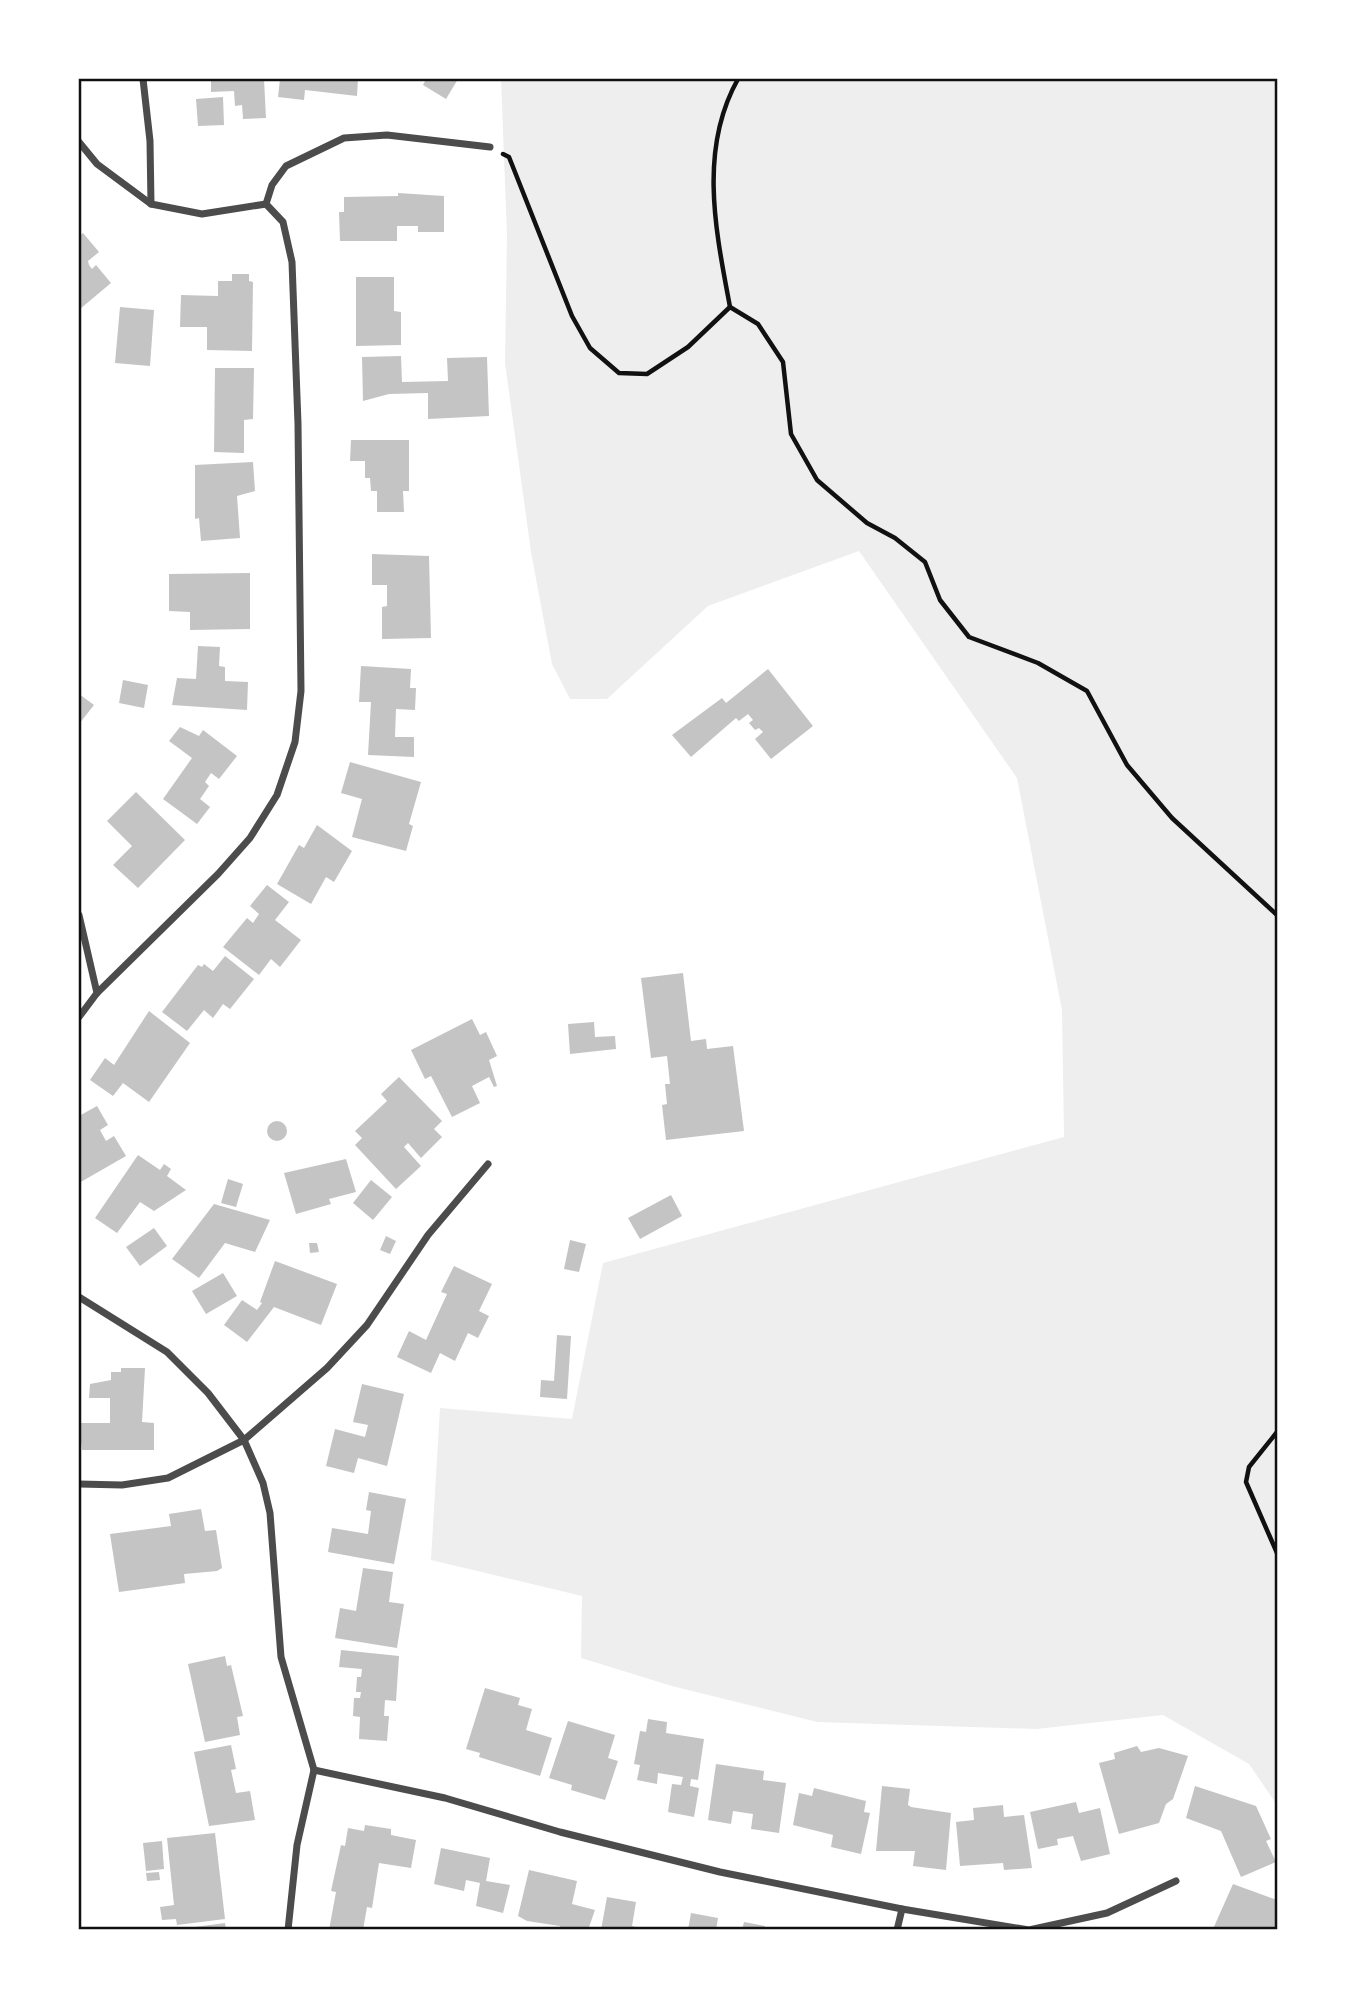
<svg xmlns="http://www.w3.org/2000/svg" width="1356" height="2009" font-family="Overpass,sans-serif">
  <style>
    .green { fill: #eee }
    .building { fill: #c4c4c4 }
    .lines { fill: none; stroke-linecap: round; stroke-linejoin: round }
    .path { stroke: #111; stroke-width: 4.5 }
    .minor { stroke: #4c4c4c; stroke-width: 7 }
    .neatline { fill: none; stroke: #111; stroke-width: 2.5 }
  </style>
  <rect width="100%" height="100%" fill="#fff"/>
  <polygon class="green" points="501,79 1272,79 1277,85 1277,1805 1249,1764 1163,1715 1036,1729 817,1722 672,1686 581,1658 582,1596 431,1560 440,1408 572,1419 603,1263 1064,1137 1062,1010 1017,778 859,551 708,606 607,699 570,699 552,664 531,552 505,363 507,235"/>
  <g class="building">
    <polygon points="211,79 264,79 266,118 243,119 242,105 235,106 234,91 211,92"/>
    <polygon points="280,79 358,79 357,96 305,90 304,100 278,97"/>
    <polygon points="426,79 458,79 446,99 423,85"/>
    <polygon points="223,97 224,125 198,126 196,99"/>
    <polygon points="398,193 444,196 444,232 418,232 418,226 397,226 397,241 340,241 339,212 344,212 344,197 398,196"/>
    <polygon points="83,233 99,252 88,261 89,265 92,269 96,265 111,283 80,309 79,236"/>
    <polygon points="232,274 249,274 249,281 253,282 252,351 207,350 207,327 180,327 181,295 218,296 218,281 232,281"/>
    <polygon points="356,277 394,277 394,311 401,312 401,345 356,346"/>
    <polygon points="120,307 154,310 150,366 115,363"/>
    <polygon points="401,356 402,382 448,381 447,358 487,357 489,416 428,419 428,393 389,394 363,401 362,357"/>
    <polygon points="215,368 254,368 253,419 244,420 244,453 214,452"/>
    <polygon points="351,440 409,440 409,491 403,491 404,512 377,512 377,491 371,491 370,478 365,478 365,461 350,461"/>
    <polygon points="253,462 255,491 237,496 240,538 201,541 199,518 195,519 195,465"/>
    <polygon points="372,554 429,556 431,638 382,639 382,607 387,606 387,585 372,585"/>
    <polygon points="250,573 250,629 190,630 190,612 169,611 169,574"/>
    <polygon points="198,646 220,647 219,666 225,667 225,681 248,682 247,710 172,705 177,678 196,679"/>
    <polygon points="361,666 411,669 410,688 416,688 415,710 396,709 395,737 414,737 414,757 368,755 371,702 359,702"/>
    <polygon points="768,669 813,726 771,759 755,739 763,732 759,728 755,730 749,723 753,720 748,714 739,721 736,718 691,757 672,735 722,698 726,703"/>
    <polygon points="123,680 148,685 144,708 119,703"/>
    <polygon points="79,694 94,705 79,724"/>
    <polygon points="180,727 199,736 203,730 237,756 219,779 211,773 205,782 209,786 200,799 210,807 197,824 163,799 192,758 169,741"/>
    <polygon points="350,762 421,782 409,824 413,826 406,851 352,837 362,799 341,793"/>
    <polygon points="136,792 185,840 138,888 113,865 132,846 107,821"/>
    <polygon points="317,825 352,851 334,882 326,877 311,904 277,884 299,845 304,848"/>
    <polygon points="267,885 289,902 275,920 301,940 280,967 271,959 259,975 223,947 247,918 253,923 259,914 250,906"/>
    <polygon points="225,956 254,979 230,1009 223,1004 213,1018 204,1010 187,1031 162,1012 198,965 202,967 204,964 213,971"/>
    <polygon points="683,973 691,1041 706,1039 707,1049 733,1046 744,1131 666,1140 662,1105 667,1104 665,1084 670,1084 667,1056 651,1058 641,978"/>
    <polygon points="149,1011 190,1043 149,1102 123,1083 113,1096 90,1080 105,1058 114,1065"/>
    <polygon points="472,1019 480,1035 486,1032 497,1056 489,1060 497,1086 494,1087 489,1077 472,1086 480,1103 452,1117 431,1076 425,1079 411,1050"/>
    <polygon points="594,1022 595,1037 615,1036 616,1049 570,1054 568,1024"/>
    <polygon points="399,1077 442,1121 434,1129 442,1137 421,1158 408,1143 404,1147 421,1166 396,1189 355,1145 362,1138 355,1131 387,1101 381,1094"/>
    <polygon points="97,1106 108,1125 100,1130 106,1141 114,1136 126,1156 79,1183 79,1116"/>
    <circle cx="277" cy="1131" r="10"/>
    <polygon points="138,1155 160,1170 164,1164 171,1169 167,1176 186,1190 154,1211 140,1202 117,1233 95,1218"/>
    <polygon points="346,1159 356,1192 329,1199 331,1204 296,1214 284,1173"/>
    <polygon points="228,1179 243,1184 236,1207 221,1203"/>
    <polygon points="371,1180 392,1197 373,1220 353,1203"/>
    <polygon points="671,1195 682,1216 640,1239 628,1218"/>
    <polygon points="214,1204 270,1220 255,1252 225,1243 199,1278 172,1259"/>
    <polygon points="154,1228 167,1246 140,1266 126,1247"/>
    <polygon points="386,1236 396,1241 390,1254 380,1250"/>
    <polygon points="570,1240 586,1244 579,1272 564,1269"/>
    <polygon points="309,1243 317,1243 319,1252 310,1253"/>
    <polygon points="275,1261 337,1284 321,1325 274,1307 247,1342 224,1325 242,1300 257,1310 262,1303 260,1302"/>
    <polygon points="454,1266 492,1284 479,1311 489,1316 478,1338 468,1333 455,1361 440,1353 431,1373 397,1357 409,1331 426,1340 447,1294 441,1292"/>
    <polygon points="223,1273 237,1296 206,1314 192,1291"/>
    <polygon points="557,1335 571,1336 567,1399 540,1397 541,1380 554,1381"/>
    <polygon points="121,1368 145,1368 142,1422 154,1423 154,1450 82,1450 79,1423 110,1423 110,1398 89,1398 90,1384 111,1380 111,1372 121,1372"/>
    <polygon points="362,1384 404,1394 387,1466 358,1458 354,1473 326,1466 335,1429 365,1437 368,1425 353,1422"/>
    <polygon points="369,1492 406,1499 394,1564 328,1552 332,1528 368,1534 371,1511 366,1510"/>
    <polygon points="201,1509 205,1531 216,1530 222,1568 217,1571 184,1574 185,1583 119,1592 110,1534 171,1526 169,1514"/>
    <polygon points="363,1568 393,1572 389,1602 404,1604 397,1648 335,1638 340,1608 356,1611"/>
    <polygon points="341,1650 399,1656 396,1701 385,1700 384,1716 389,1716 387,1741 359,1739 360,1717 353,1716 354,1698 360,1698 361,1692 356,1692 357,1677 361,1677 362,1669 339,1667"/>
    <polygon points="225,1656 227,1666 231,1665 243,1716 237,1717 240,1735 205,1742 188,1664"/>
    <polygon points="485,1688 520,1698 518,1705 532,1709 526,1730 552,1738 540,1776 479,1757 480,1753 466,1749"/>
    <polygon points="648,1719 667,1722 666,1733 704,1739 698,1780 691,1779 690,1786 699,1788 694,1817 668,1812 672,1784 681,1785 683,1777 658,1773 657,1784 637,1780 640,1765 634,1764 640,1731 646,1732"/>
    <polygon points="568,1721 615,1735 608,1758 618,1761 605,1800 571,1790 572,1785 549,1778"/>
    <polygon points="231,1745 236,1769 231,1770 236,1793 250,1791 255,1820 209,1826 194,1752"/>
    <polygon points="1137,1746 1141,1752 1159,1748 1188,1756 1173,1799 1166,1804 1159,1823 1119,1834 1099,1763 1115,1759 1114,1753"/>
    <polygon points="716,1764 764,1771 763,1780 786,1783 779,1833 751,1829 753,1814 733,1811 731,1824 708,1820"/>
    <polygon points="882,1786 910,1789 908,1805 911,1807 951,1813 946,1870 913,1866 915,1851 876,1851"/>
    <polygon points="1195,1786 1256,1806 1271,1839 1266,1841 1276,1862 1241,1877 1221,1831 1186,1818"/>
    <polygon points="814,1788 866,1801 864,1812 870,1813 861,1854 831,1847 833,1835 793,1825 799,1793 812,1796"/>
    <polygon points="1076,1802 1079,1813 1100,1808 1110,1854 1081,1861 1073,1836 1057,1839 1058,1845 1038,1849 1030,1812"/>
    <polygon points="1003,1805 1004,1817 1024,1815 1032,1868 1004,1870 1003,1863 960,1866 956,1822 974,1820 973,1808"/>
    <polygon points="365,1825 391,1829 391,1835 416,1840 411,1868 379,1863 372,1908 367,1907 363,1930 329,1930 336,1892 331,1891 341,1845 345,1846 348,1828 364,1831"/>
    <polygon points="215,1833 225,1919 177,1925 176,1919 162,1920 160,1907 174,1905 167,1838"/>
    <polygon points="162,1841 164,1869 146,1871 143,1843"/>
    <polygon points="441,1848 490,1858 486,1881 510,1885 503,1913 476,1906 480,1883 466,1880 464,1891 434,1884"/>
    <polygon points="529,1870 577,1881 572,1904 595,1910 588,1930 561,1930 560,1926 527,1921 518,1916"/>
    <polygon points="159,1872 160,1880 147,1881 146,1873"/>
    <polygon points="1233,1884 1277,1900 1277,1930 1213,1929"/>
    <polygon points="607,1897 636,1902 632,1926 647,1930 601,1930"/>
    <polygon points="691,1913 718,1918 716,1930 688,1930"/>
    <polygon points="744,1922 765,1926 764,1930 742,1930"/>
    <polygon points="225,1923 226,1930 196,1930 195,1927"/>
  </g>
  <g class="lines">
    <g class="path">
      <polyline points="503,154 509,157 572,316 590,348 619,373 647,374 688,347 730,307 758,324 783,362 791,434 817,480 867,523 895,538 925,562 940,600 969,637 1038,663 1087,691 1127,765 1172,818 1277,915"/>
      <path d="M730 307C716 232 698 150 738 79"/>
      <polyline points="1277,1432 1249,1467 1246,1482 1277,1553"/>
    </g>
    <g class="minor">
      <polyline points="143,79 150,141 151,204"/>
      <polyline points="79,142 97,164 151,204 202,214 266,204"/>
      <polyline points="266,204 272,185 286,166 344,138 387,135 490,147"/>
      <polyline points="79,915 97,993 79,1017"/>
      <polyline points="97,993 218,874 250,838 277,795 295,742 301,691 298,424 292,262 283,222 266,204"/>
      <polyline points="79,1297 167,1352 208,1393 244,1440 263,1483 270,1513 281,1657 314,1770 297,1845 288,1930"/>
      <polyline points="79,1484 122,1485 168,1478 244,1440 327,1368 367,1325 428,1235 488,1164"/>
      <polyline points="314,1770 445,1798 560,1832 720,1872 902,1909 1029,1930 1107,1913 1176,1881"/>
      <polyline points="897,1930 902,1909"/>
    </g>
  </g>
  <rect width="1356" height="2009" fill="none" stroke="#ffffff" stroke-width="161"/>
  <rect x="80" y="80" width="1196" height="1848" class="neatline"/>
</svg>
